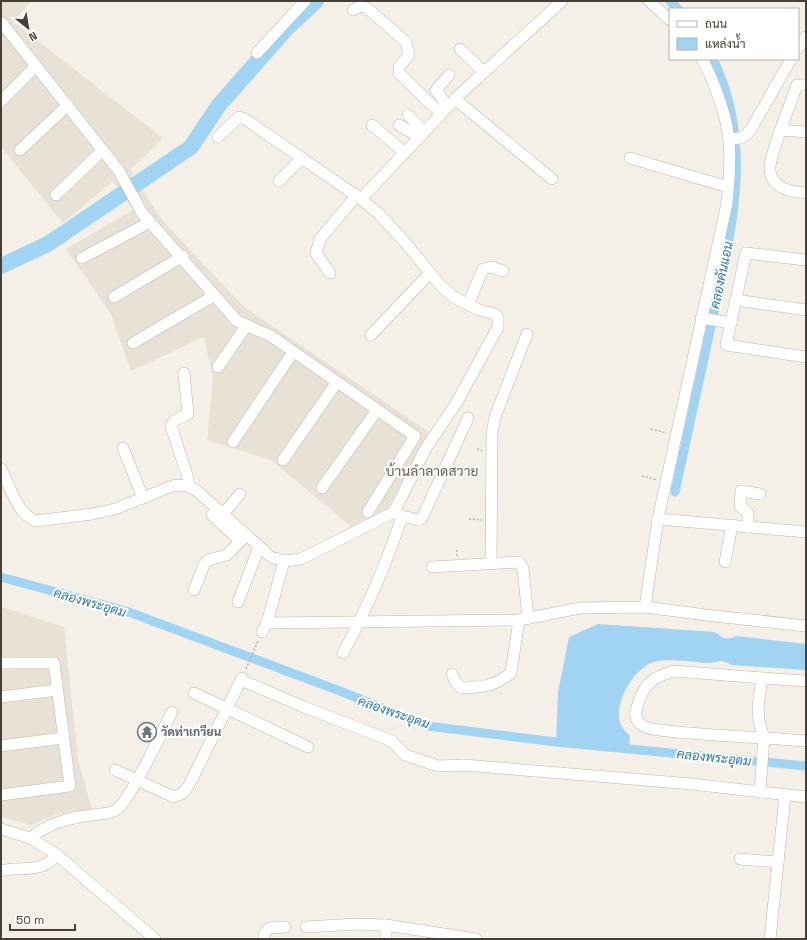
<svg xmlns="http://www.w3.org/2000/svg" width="807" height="940" font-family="'Space Grotesk',Sarabun,sans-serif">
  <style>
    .residential { fill: #e8e1d5 }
    .water { fill: #a1d4f2 }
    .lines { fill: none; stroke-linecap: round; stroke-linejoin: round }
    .canal { stroke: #a1d4f2; stroke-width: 9 }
    .river { stroke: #a1d4f2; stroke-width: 16 }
    .minor-casing { stroke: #c0b7a9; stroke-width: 12 }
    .path { stroke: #c2b29a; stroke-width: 1.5; stroke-dasharray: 2 2; stroke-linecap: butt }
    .minor { stroke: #fff; stroke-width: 11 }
    .labels { text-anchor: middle; stroke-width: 4; stroke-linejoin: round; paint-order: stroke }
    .worship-label { font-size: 12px; font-weight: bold; fill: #5b616d; stroke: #fff; text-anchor: start }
    .water-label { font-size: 13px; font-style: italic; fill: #2a7aae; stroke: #fff }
    .quarter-label { font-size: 14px; fill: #6a5d4c; stroke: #fff }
  </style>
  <rect width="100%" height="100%" fill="#f4efe7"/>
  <g class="residential">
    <polygon points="1,1 31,1 13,22 163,138 130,170 162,220 244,307 429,432 388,508 351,526 271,460 207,440 213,378 204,337 131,371 111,314 66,249 133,210 113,181 63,223 1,147"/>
    <polygon points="1,607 64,627 78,759 92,810 55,815 31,825 1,817"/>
  </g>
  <path class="water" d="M598 624 715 632C723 639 727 640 737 636L806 644V670L731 665C719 657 718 664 706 663 690 662 670 658 654 662 635 668 618 696 619 716 619 725 624 730 630 736L629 749 556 742 558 692 569 637Z"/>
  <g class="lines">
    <g class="canal">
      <polyline points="670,1 678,9"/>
      <path d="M675 492C687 436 699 381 711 326 730 236 756 146 713 59"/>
      <polyline points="1,577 126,611 340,691 427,726 556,742 806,766"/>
    </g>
    <polyline class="river" points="1,266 48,244 191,147 219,105 287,28 316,1"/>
    <defs>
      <g id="minor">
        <polyline points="649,1 670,20"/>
        <polyline points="353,10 360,6 367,8 406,42 409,55 399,67 399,73 441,114"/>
        <polyline points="1,22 119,171 142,213 237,321 271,336 415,436 368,512"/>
        <polyline points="798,48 806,37"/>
        <polyline points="460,49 484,72"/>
        <polyline points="257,53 305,1"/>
        <path d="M702 59C714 81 727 116 729 141 731 161 729 183 727 203L658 519 806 532"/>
        <path d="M806 85H797C792 100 768 158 770 170 771 188 792 192 806 193"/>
        <polyline points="455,99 552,179"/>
        <polyline points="1,101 36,66"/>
        <polyline points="448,107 436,90 449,75"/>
        <polyline points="408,115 424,132"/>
        <polyline points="372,125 405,153"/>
        <polyline points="399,125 419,137"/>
        <polyline points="781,130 806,132"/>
        <polyline points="729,140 743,137 750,131 791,59"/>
        <polyline points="20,150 68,105"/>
        <polyline points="630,158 728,187"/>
        <polyline points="279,181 302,158"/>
        <polyline points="56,195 103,150"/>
        <polyline points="361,199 459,95 562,1"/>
        <polyline points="82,258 150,222"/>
        <polyline points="806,260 746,253 726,345 806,357"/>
        <polyline points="330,273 316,253 320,239 356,196"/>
        <polyline points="114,297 183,256"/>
        <polyline points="736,300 806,310"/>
        <polyline points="468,304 483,269 492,267 503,271"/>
        <polyline points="701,318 731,323"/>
        <polyline points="371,335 430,273"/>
        <polyline points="133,343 215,295"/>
        <polyline points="218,367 247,325"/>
        <polyline points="184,373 188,414 174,421 171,426 188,478 188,486"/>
        <polyline points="233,442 293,352"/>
        <polyline points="123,448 143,498"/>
        <polyline points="283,460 337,382"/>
        <path d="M1 469C10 486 17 514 36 521L92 514 115 509 175 485 188 486 196 490 271 557 284 561 301 559 394 512 426 448 457 402 498 327V318L495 314 479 310 455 298 441 286 403 240 378 213 361 199 245 119 239 117 218 137"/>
        <polyline points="322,488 377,410"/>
        <polyline points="223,514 240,494"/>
        <polyline points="396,514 418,520 422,518 468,418"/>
        <polyline points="212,515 240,541"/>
        <polyline points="748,527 748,513 740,506 741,491 760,494"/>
        <polyline points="725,562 732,525"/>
        <polyline points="491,564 492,433 495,417 527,334"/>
        <polyline points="432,567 519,562 523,568 528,618"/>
        <polyline points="194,590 204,565 208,560 227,555 246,535"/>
        <polyline points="238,602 259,547"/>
        <polyline points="645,607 658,519"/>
        <polyline points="267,623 284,561"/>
        <polyline points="262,632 267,623 271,623 519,620 580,608 645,607 706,615 806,626"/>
        <path d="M343 653C366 610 387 563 402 516"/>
        <polyline points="1,663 54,663 70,786 1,795"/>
        <path d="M452 674 456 683 462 688C483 687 493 687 511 673L519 620"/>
        <polyline points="762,678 806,681"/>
        <polyline points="241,680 304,707 392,741 405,755 438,766 464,765 692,784 806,797"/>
        <polyline points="194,693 308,747"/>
        <polyline points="1,697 57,690"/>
        <polyline points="1,746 63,738"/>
        <polyline points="115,770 174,797 183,793 189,785 242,678"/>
        <path d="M760 792 764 738 759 721 758 706 762 678 674 671C656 676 645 682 639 701 636 710 632 719 642 725 649 730 660 730 668 731 714 736 760 737 806 741"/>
        <polyline points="1,829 30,838 56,854 155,939"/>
        <path d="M30 838C49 823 69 818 92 815 100 814 109 814 116 810 129 803 163 729 172 712"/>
        <polyline points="740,859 778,862"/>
        <path d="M1 871C21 866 45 874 56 854"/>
        <polyline points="306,927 356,924 386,925"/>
        <polyline points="264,939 264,934 269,928 285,927"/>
        <polyline points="386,939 386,925 476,939"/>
        <polyline points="770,939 785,796"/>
      </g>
    </defs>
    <use href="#minor" class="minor-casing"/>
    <g class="path">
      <polyline points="651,429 667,433"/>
      <polyline points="477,449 482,451"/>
      <polyline points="642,476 657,480"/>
      <polyline points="469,519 482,520"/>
      <polyline points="457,556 457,549"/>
      <polyline points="246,669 258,641"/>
    </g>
    <use href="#minor" class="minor"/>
  </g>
  <defs>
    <symbol id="temple-ring" viewBox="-11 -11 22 22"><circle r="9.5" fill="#fff" stroke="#6b7280" stroke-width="1.5"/><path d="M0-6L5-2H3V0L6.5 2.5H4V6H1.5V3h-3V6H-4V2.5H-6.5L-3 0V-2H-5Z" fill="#6b7280"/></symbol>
  </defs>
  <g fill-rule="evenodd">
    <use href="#temple-ring" x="136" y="721" width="22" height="22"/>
  </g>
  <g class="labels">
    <g class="worship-label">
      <text x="161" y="736">วัดท่าเกวียน</text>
    </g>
    <g class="water-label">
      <text transform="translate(721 275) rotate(-78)" y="5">คลองคันแอน</text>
      <text transform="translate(90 602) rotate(16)" y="5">คลองพระอุดม</text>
      <text transform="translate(394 712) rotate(19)" y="5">คลองพระอุดม</text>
      <text transform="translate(714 757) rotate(6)" y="5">คลองพระอุดม</text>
    </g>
    <g class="quarter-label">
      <text x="432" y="476">บ้านลำลาดสวาย</text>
    </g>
  </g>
  <rect width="807" height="940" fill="none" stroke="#474036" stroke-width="4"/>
  <rect x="669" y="8" width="130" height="52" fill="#ffffff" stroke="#b5b3af"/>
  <rect x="677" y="21" width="20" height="6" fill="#ffffff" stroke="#b5b3af"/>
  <text x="705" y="28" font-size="12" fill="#474036">ถนน</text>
  <rect x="677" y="38" width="20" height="12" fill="#a1d4f2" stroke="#b5b3af"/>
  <text x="705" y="48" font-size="12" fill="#474036">แหล่งน้ำ</text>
  <g transform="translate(28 28) rotate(150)" stroke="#ffffff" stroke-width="3" paint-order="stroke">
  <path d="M0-3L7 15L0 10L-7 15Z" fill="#474036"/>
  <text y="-6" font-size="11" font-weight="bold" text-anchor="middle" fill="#474036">N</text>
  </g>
  <path d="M10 924v6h65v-6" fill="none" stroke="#474036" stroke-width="2"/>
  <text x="16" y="924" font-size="12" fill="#474036" stroke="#ffffff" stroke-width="3" paint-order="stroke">50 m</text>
</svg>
